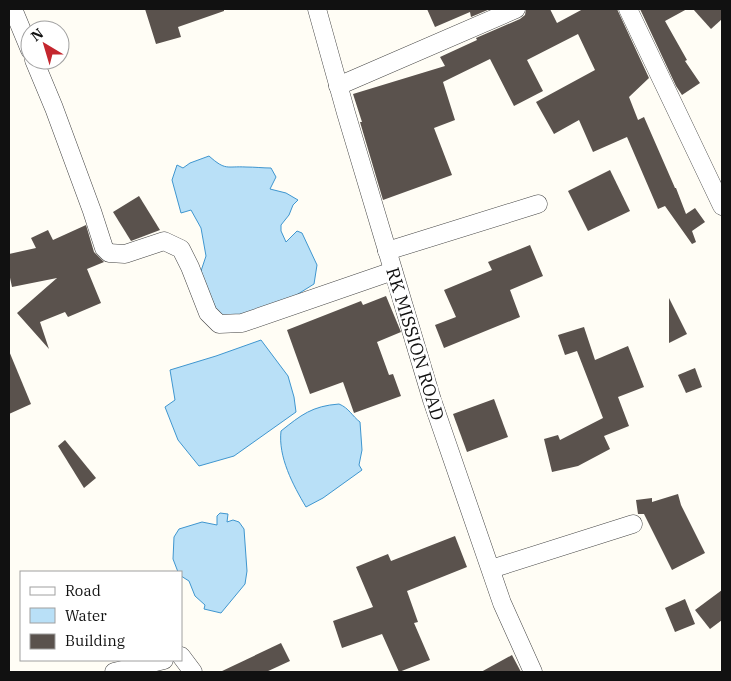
<svg xmlns="http://www.w3.org/2000/svg" width="731" height="681" font-family="'IBM Plex Serif',serif">
  <style>
    .water { fill: #b9e0f7; stroke: #3f96cf }
    .building { fill: #5a524d }
    .lines { fill: none; stroke-linecap: round; stroke-linejoin: round }
    .street-casing { stroke: #444; stroke-width: 19 }
    .street { stroke: #fff; stroke-width: 18 }
    .labels { text-anchor: middle; stroke-width: 5; stroke-linejoin: round; paint-order: stroke }
    .street-label { font-size: 18px; fill: #111; stroke: #fff }
  </style>
  <rect width="100%" height="100%" fill="#fffdf5"/>
  <g class="water">
    <path d="M209 156C226 171 226 166 246 167 255 167 263 168 271 168L276 177 270 189 286 193 298 200 293 205 289 215 281 225V231L286 242 297 231 302 233 317 265 314 284 290 299 240 317 219 315 200 274 206 256 201 228 191 210 181 213 172 180 177 165 183 168 190 163Z"/>
    <polygon points="261,340 288,376 294,397 296,412 234,456 199,466 178,440 165,407 175,400 170,370 216,356"/>
    <path d="M339 404C349 408 352 416 360 422L362 450 359 465 362 470 323 498 306 507C293 485 278 457 281 431 301 415 312 406 339 404Z"/>
    <polygon points="220,513 228,514 227,522 233,520 239,522 244,529 247,571 245,584 221,613 204,609 205,605 195,596 189,581 181,576 181,572 178,572 173,559 174,537 179,529 202,522 217,525 217,516"/>
  </g>
  <g class="building">
    <polygon points="145,9 224,9 224,11 178,27 181,37 156,44"/>
    <polygon points="427,9 490,9 471,17 470,12 435,27"/>
    <polygon points="526,9 550,9 557,23 583,9 617,9 649,78 629,97 638,120 644,117 675,188 676,188 686,214 695,208 705,222 692,231 696,242 692,244 665,206 658,209 627,137 593,152 579,120 554,134 536,102 595,70 578,34 527,60 543,91 514,106 490,59 443,82 455,120 434,128 452,175 383,200 360,122 362,122 353,94 445,66 440,57 477,40 476,38 520,19 525,15"/>
    <polygon points="640,9 687,9 665,21 687,60 685,61 700,83 682,95 676,86"/>
    <polygon points="693,9 722,9 722,19 711,29"/>
    <polygon points="610,170 630,211 588,231 568,191"/>
    <polygon points="139,196 160,230 131,241 113,212"/>
    <polygon points="86,225 94,252 104,262 87,269 101,303 68,317 65,312 40,322 49,349 17,313 57,278 12,287 9,273 9,254 36,248 31,238 48,230 53,240"/>
    <polygon points="530,245 543,276 510,290 520,317 444,348 435,325 456,317 444,290 492,270 488,262"/>
    <polygon points="386,296 401,332 377,342 389,375 393,374 401,396 354,413 343,382 310,394 287,330 361,301 363,305"/>
    <polygon points="669,298 687,334 669,343"/>
    <polygon points="584,327 595,360 628,346 644,387 618,397 629,426 604,436 610,449 578,466 552,472 544,439 558,435 560,440 603,418 577,351 565,355 558,335"/>
    <polygon points="9,351 31,404 9,414"/>
    <polygon points="695,368 702,387 686,393 678,375"/>
    <polygon points="494,399 508,437 467,452 453,414"/>
    <polygon points="65,440 96,478 84,488 58,446"/>
    <polygon points="678,494 681,505 705,553 672,570 644,514 638,514 636,500 652,498 652,502"/>
    <polygon points="455,536 467,567 407,591 418,622 414,623 430,660 399,672 382,634 342,648 333,621 373,607 356,567 388,554 391,561"/>
    <polygon points="722,590 722,620 710,629 695,610"/>
    <polygon points="685,599 695,624 675,632 665,608"/>
    <polygon points="281,643 290,661 266,672 220,672"/>
    <polygon points="512,655 521,672 481,672"/>
  </g>
  <g class="lines">
    <defs>
      <g id="street">
        <polyline points="13,9 30,50"/>
        <polyline points="317,9 346,113 432,400 502,603 533,672"/>
        <polyline points="628,9 722,206"/>
        <polyline points="34,60 54,108 92,211 104,248 109,253 125,254 164,241 181,249 190,267 208,313 219,324 242,323 393,271"/>
        <polyline points="338,86 516,9"/>
        <polyline points="387,251 538,204"/>
        <polyline points="491,569 633,524"/>
        <polyline points="181,656 193,672"/>
        <polyline points="114,672 164,660"/>
      </g>
    </defs>
    <use href="#street" class="street-casing"/>
    <use href="#street" class="street"/>
  </g>
  <g class="labels">
    <g class="street-label">
      <text transform="translate(415 344) rotate(73)" y="6">RK MISSION ROAD</text>
    </g>
  </g>
  <rect width="731" height="681" fill="none" stroke="#111111" stroke-width="20"/>
  <rect x="20" y="571" width="162" height="90" fill="#ffffff" stroke="#a0a0a0"/>
  <rect x="30" y="587" width="25" height="8" fill="#ffffff" stroke="#a0a0a0"/>
  <text x="65" y="596" font-size="15" fill="#111111">Road</text>
  <rect x="30" y="608" width="25" height="15" fill="#b9e0f7" stroke="#a0a0a0"/>
  <text x="65" y="621" font-size="15" fill="#111111">Water</text>
  <rect x="30" y="634" width="25" height="15" fill="#5a524d" stroke="#a0a0a0"/>
  <text x="65" y="646" font-size="15" fill="#111111">Building</text>
  <g transform="translate(45 45) rotate(322)"><circle r="24" fill="#ffffff" stroke="#a0a0a0"/>
  <path d="M0-4L9 19L0 12L-9 19Z" fill="#c4262e"/>
  <text y="-8" font-size="14" font-weight="bold" text-anchor="middle" fill="#111111">N</text>
  </g>
</svg>
